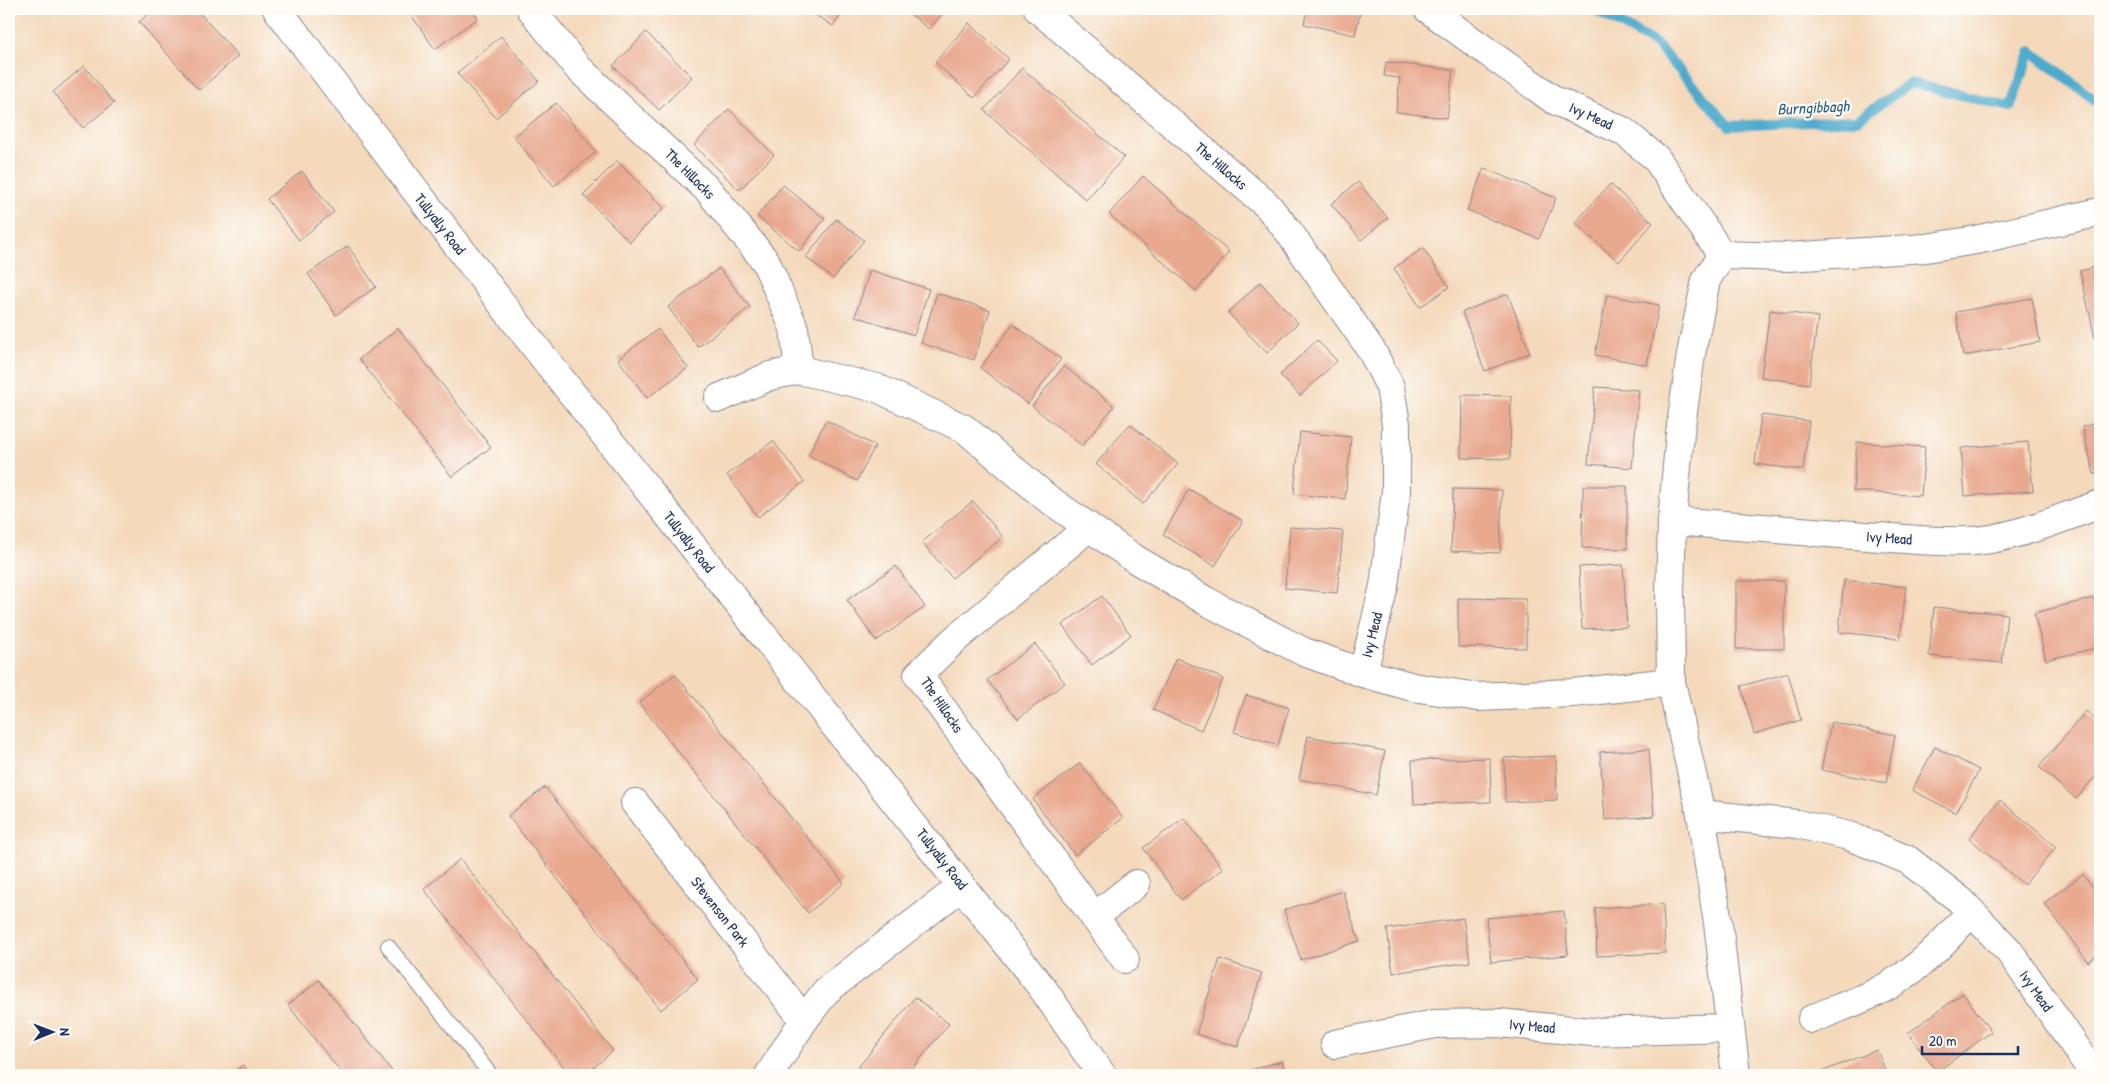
<svg xmlns="http://www.w3.org/2000/svg" width="2109" height="1084" font-family="'Patrick Hand',sans-serif">
  <style>
    .lines { fill: none; stroke-linecap: round; stroke-linejoin: round }
    .stream { stroke: #4daacc; stroke-width: 10 }
    .building { fill: #e9a98f }
    .service-casing { stroke: #88848c; stroke-width: 16 }
    .minor-casing { stroke: #88848c; stroke-width: 30 }
    .service { stroke: #fff; stroke-width: 14 }
    .minor { stroke: #fff; stroke-width: 28 }
    .labels { text-anchor: middle; stroke-width: 4.5; stroke-linejoin: round; paint-order: stroke }
    .street-label { font-size: 15px; fill: #1b2f5e; stroke: #fdfcf7 }
    .water-label { font-size: 16px; font-style: italic; fill: #2c5a84; stroke: #fdfcf7 }
  </style>
  <rect width="100%" height="100%" fill="#fdfcf7"/>
  <filter id="ink" filterUnits="userSpaceOnUse"><feTurbulence type="fractalNoise" baseFrequency=".02" numOctaves="2"/><feDisplacementMap in="SourceGraphic" scale="10" xChannelSelector="R" yChannelSelector="G"/><feConvolveMatrix kernelMatrix="1 2 1 2 8 2 1 2 1" color-interpolation-filters="sRGB"/></filter>
  <filter id="wash" filterUnits="userSpaceOnUse"><feTurbulence type="fractalNoise" baseFrequency=".0096" numOctaves="4" result="noise"/><feDisplacementMap in="SourceGraphic" scale="20" xChannelSelector="R" yChannelSelector="G"/><feGaussianBlur stdDeviation="1.12" result="paint"/><feColorMatrix in="noise" values="0 0 0 0 0 0 0 0 0 0 0 0 0 0 0 0 0 1.4 0 .05"/><feComposite in="paint" operator="in"/></filter>
  <g filter="url(#wash)">
    <rect width="100%" height="100%" fill="#f4d9bb"/>
    <g class="lines">
      <polyline class="stream" points="1593,9 1655,43 1729,126 1857,120 1911,83 2010,107 2031,51 2100,104"/>
    </g>
    <g id="blocks">
      <g class="building">
        <polygon points="154,9 196,9 238,56 199,90 139,22"/>
        <polygon points="407,9 472,9 478,18 435,49"/>
        <polygon points="806,9 845,9 833,26"/>
        <polygon points="904,9 946,9 929,29"/>
        <polygon points="1307,9 1361,9 1355,35 1304,24"/>
        <polygon points="969,23 1009,59 974,98 935,62"/>
        <polygon points="646,32 692,77 659,110 613,66"/>
        <polygon points="501,36 539,81 496,118 457,73"/>
        <polygon points="1386,62 1453,70 1447,118 1396,112 1400,78 1384,76"/>
        <polygon points="84,66 114,103 83,128 53,92"/>
        <polygon points="1022,68 1124,157 1086,200 984,110"/>
        <polygon points="556,103 596,152 554,186 514,137"/>
        <polygon points="729,109 774,155 739,190 694,145"/>
        <polygon points="617,161 664,208 630,242 583,195"/>
        <polygon points="1484,168 1556,198 1539,239 1467,210"/>
        <polygon points="302,171 334,212 299,240 267,199"/>
        <polygon points="1143,176 1229,252 1196,291 1109,214"/>
        <polygon points="1358,182 1388,218 1361,240 1331,204"/>
        <polygon points="1610,184 1653,223 1619,262 1575,223"/>
        <polygon points="783,185 825,219 799,251 757,216"/>
        <polygon points="836,219 864,240 833,279 806,257"/>
        <polygon points="348,246 376,287 336,315 308,274"/>
        <polygon points="1423,248 1449,287 1420,307 1394,268"/>
        <polygon points="2100,266 2100,356 2099,356 2080,271"/>
        <polygon points="719,268 750,307 698,347 668,307"/>
        <polygon points="870,270 929,289 914,335 855,316"/>
        <polygon points="1260,282 1298,323 1267,353 1228,313"/>
        <polygon points="937,293 990,310 974,360 921,343"/>
        <polygon points="1508,294 1530,353 1485,371 1462,312"/>
        <polygon points="1607,295 1659,305 1647,365 1595,355"/>
        <polygon points="2032,298 2040,342 1963,356 1956,312"/>
        <polygon points="1770,310 1818,317 1809,384 1761,377"/>
        <polygon points="1013,324 1061,359 1028,404 980,368"/>
        <polygon points="398,328 491,447 452,477 359,359"/>
        <polygon points="658,329 688,368 647,398 618,359"/>
        <polygon points="1317,340 1337,361 1300,396 1280,375"/>
        <polygon points="1064,366 1114,406 1082,446 1032,406"/>
        <polygon points="1595,387 1639,390 1632,468 1588,464"/>
        <polygon points="1462,395 1511,396 1510,459 1461,458"/>
        <polygon points="1761,415 1809,421 1803,470 1755,464"/>
        <polygon points="826,420 875,446 857,481 808,455"/>
        <polygon points="2100,422 2100,472 2094,474 2082,427"/>
        <polygon points="1130,424 1178,464 1143,504 1096,464"/>
        <polygon points="1300,432 1351,437 1345,499 1294,494"/>
        <polygon points="773,441 804,482 758,517 727,475"/>
        <polygon points="1857,442 1925,447 1921,496 1853,491"/>
        <polygon points="2028,442 2033,491 1965,496 1961,448"/>
        <polygon points="1583,486 1627,486 1627,549 1582,548"/>
        <polygon points="1189,489 1243,521 1215,566 1163,535"/>
        <polygon points="1453,489 1502,490 1500,553 1451,551"/>
        <polygon points="973,501 1003,537 952,578 922,542"/>
        <polygon points="1290,527 1343,531 1337,593 1285,588"/>
        <polygon points="1623,565 1627,627 1582,629 1579,567"/>
        <polygon points="896,566 925,607 876,641 847,600"/>
        <polygon points="1844,580 1906,587 1900,639 1839,632"/>
        <rect x="1736" y="581" width="48" height="68"/>
        <polygon points="1102,596 1131,635 1092,665 1062,625"/>
        <polygon points="1458,598 1526,599 1526,648 1458,647"/>
        <polygon points="2094,598 2100,621 2100,647 2046,660 2034,613"/>
        <polygon points="1934,607 2007,614 2002,663 1929,656"/>
        <polygon points="1035,644 1065,683 1018,719 987,680"/>
        <polygon points="1176,658 1223,679 1201,730 1153,710"/>
        <polygon points="1788,673 1801,720 1754,734 1741,686"/>
        <polygon points="675,674 844,883 808,913 639,703"/>
        <polygon points="1246,695 1289,708 1278,745 1234,732"/>
        <polygon points="2086,711 2100,724 2100,771 2076,799 2039,767"/>
        <polygon points="1831,722 1895,735 1886,783 1821,770"/>
        <polygon points="1308,736 1385,751 1376,795 1299,779"/>
        <polygon points="1935,747 1979,770 1956,813 1912,790"/>
        <polygon points="1649,749 1654,816 1605,820 1600,752"/>
        <polygon points="1556,756 1557,800 1505,802 1504,758"/>
        <polygon points="1490,758 1491,802 1414,804 1412,760"/>
        <polygon points="1080,763 1123,818 1075,855 1033,799"/>
        <polygon points="545,787 698,979 661,1010 508,816"/>
        <polygon points="2000,800 2056,847 2024,885 1969,838"/>
        <polygon points="1184,818 1223,869 1181,900 1143,848"/>
        <polygon points="460,859 613,1051 585,1075 570,1075 424,889"/>
        <polygon points="2083,874 2100,897 2100,953 2088,962 2044,903"/>
        <polygon points="1343,891 1359,941 1301,960 1284,910"/>
        <polygon points="1663,904 1665,953 1597,956 1595,908"/>
        <polygon points="1564,911 1568,955 1491,962 1486,918"/>
        <polygon points="1463,918 1470,962 1393,973 1387,929"/>
        <polygon points="1220,959 1262,973 1238,1047 1196,1034"/>
        <polygon points="319,980 377,1052 395,1075 343,1075 288,1005"/>
        <polygon points="1963,993 1991,1032 1937,1072 1908,1033"/>
        <polygon points="915,997 949,1024 907,1075 852,1075"/>
        <polygon points="1877,1050 1887,1075 1814,1075 1841,1064"/>
        <polygon points="1282,1061 1286,1075 1240,1075 1240,1073"/>
        <polygon points="243,1065 252,1075 230,1075"/>
      </g>
    </g>
  </g>
  <g filter="url(#ink)">
    <use href="#blocks" fill-opacity="0" stroke="#88848c" stroke-width="1"/>
    <g class="lines">
      <defs>
        <polyline id="service" points="388,946 491,1075"/>
        <g id="minor">
          <polyline points="277,9 525,334 1043,989 1102,1075"/>
          <polyline points="531,9 578,68 709,191 766,262 794,328 799,370"/>
          <polyline points="1038,9 1267,205 1289,232 1372,351 1390,387 1396,424 1396,491 1384,586 1363,673"/>
          <polyline points="1428,9 1554,100 1623,131 1656,158 1722,255 1706,280 1691,354 1680,433 1672,521 1670,592 1671,682 1701,814 1718,923 1736,1075"/>
          <polyline points="1722,255 1788,257 1926,248 1976,240 2100,212"/>
          <polyline points="719,398 770,376 799,370 877,388 965,429 1047,498 1135,559 1206,601 1304,652 1363,673 1413,687 1478,697 1573,693 1671,682"/>
          <path d="M1672 521 1918 540C1942 541 1968 543 1991 539 2028 532 2065 517 2100 504"/>
          <polyline points="1089,527 953,641 918,675 1125,959"/>
          <polyline points="635,803 804,1020"/>
          <polyline points="1701,814 1797,824 1849,836 1908,860 1960,900 2009,951 2095,1075"/>
          <polyline points="1094,917 1136,884"/>
          <path d="M1812 1019C1842 1006 1878 995 1905 975 1930 958 1951 934 1971 912"/>
          <polyline points="1335,1044 1435,1024 1499,1023 1592,1032 1730,1028"/>
          <polyline points="769,1075 804,1020 826,991 962,886"/>
        </g>
      </defs>
      <use href="#service" class="service-casing"/>
      <use href="#minor" class="minor-casing"/>
      <use href="#service" class="service"/>
      <use href="#minor" class="minor"/>
    </g>
  </g>
  <g class="labels">
    <g class="street-label">
      <text transform="translate(1591 116) rotate(24)" y="5">Ivy Mead</text>
      <text transform="translate(1221 166) rotate(41)" y="5">The Hillocks</text>
      <text transform="translate(690 174) rotate(45)" y="5">The Hillocks</text>
      <text transform="translate(440 224) rotate(52)" y="5">Tullyally Road</text>
      <text transform="translate(1889 538) rotate(4)" y="5">Ivy Mead</text>
      <text transform="translate(689 542) rotate(52)" y="5">Tullyally Road</text>
      <text transform="translate(1372 635) rotate(-76)" y="5">Ivy Mead</text>
      <text transform="translate(942 705) rotate(56)" y="5">The Hillocks</text>
      <text transform="translate(942 859) rotate(52)" y="5">Tullyally Road</text>
      <text transform="translate(720 912) rotate(52)" y="5">Stevenson Park</text>
      <text transform="translate(2036 991) rotate(55)" y="5">Ivy Mead</text>
      <text transform="translate(1532 1026) rotate(5)" y="5">Ivy Mead</text>
    </g>
    <g class="water-label">
      <text transform="translate(1813 107) rotate(-3)" y="6">Burngibbagh</text>
    </g>
  </g>
  <rect width="2109" height="1084" fill="none" stroke="#fdfcf7" stroke-width="30"/>
  <g transform="translate(52 1032) rotate(89)" stroke="#fdfcf7" stroke-width="4" paint-order="stroke">
  <path d="M0-4L9 19L0 12L-9 19Z" fill="#1b2f5e"/>
  <text y="-8" font-size="14" font-weight="bold" text-anchor="middle" fill="#1b2f5e">N</text>
  </g>
  <path d="M1922 1046v8h96v-8" fill="none" stroke="#1b2f5e" stroke-width="2.5"/>
  <text x="1929" y="1046" font-size="15" fill="#1b2f5e" stroke="#fdfcf7" stroke-width="4" paint-order="stroke">20 m</text>
</svg>
